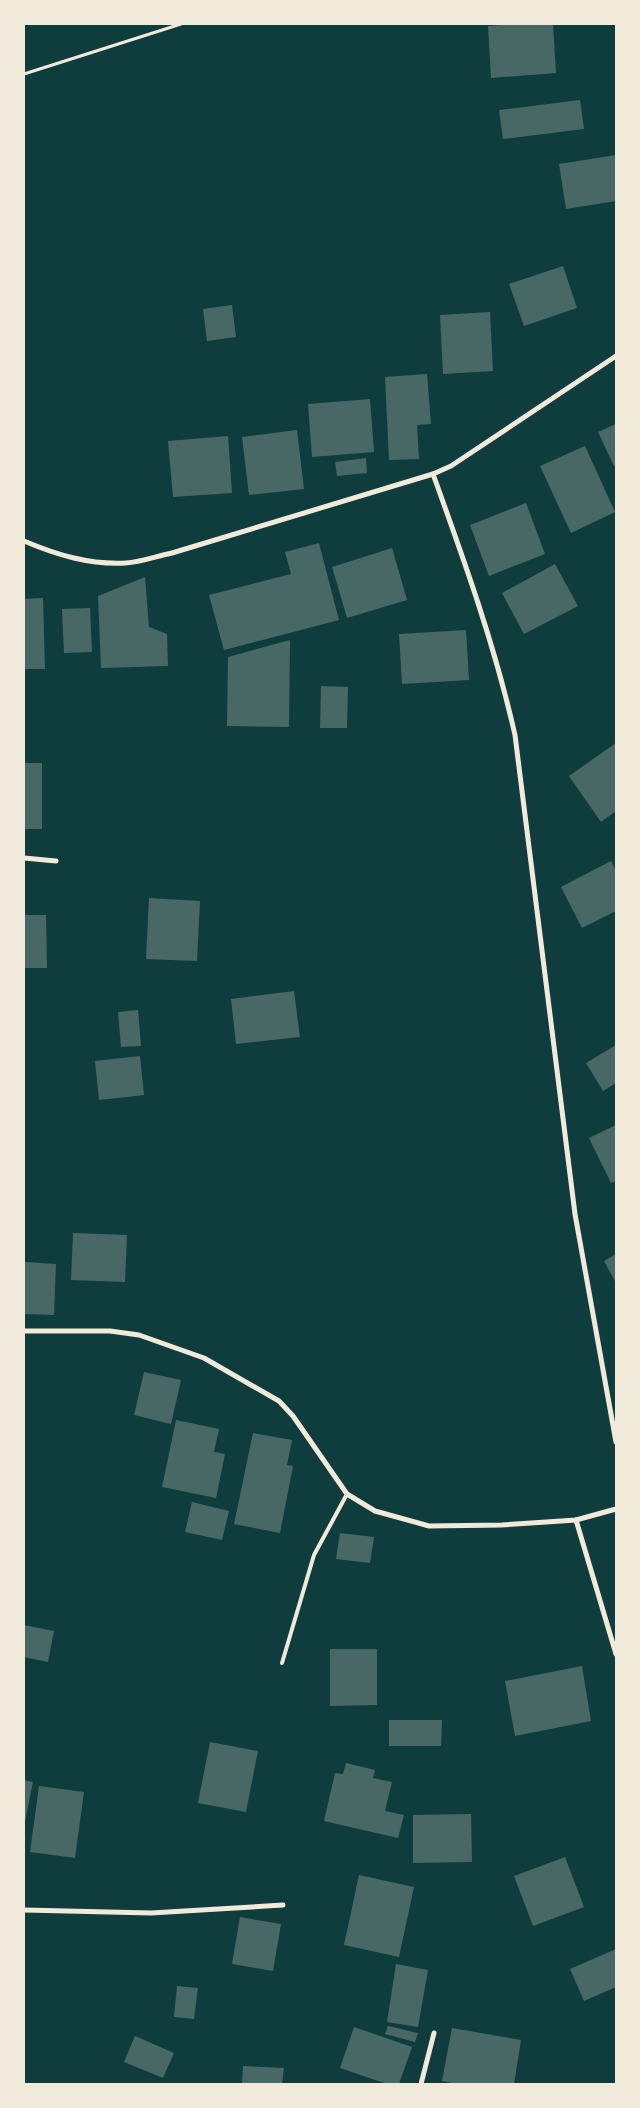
<svg xmlns="http://www.w3.org/2000/svg" width="640" height="2108" font-family="'Noto Sans',sans-serif">
  <style>
    .building { fill: #486865 }
    .lines { fill: none; stroke-linecap: round; stroke-linejoin: round }
    .path { stroke: #f1e9da; stroke-width: 3 }
    .service { stroke: #f1e9da; stroke-width: 4 }
    .minor { stroke: #f1e9da; stroke-width: 5 }
  </style>
  <rect width="100%" height="100%" fill="#0f3d3e"/>
  <g class="building">
    <polygon points="516,24 553,24 556,73 491,78 488,26"/>
    <polygon points="580,100 584,129 503,139 499,110"/>
    <polygon points="616,155 616,201 566,209 559,164"/>
    <polygon points="563,266 577,308 524,326 509,284"/>
    <polygon points="232,305 236,337 207,341 203,309"/>
    <polygon points="490,312 493,371 443,374 440,315"/>
    <polygon points="427,374 431,424 417,425 419,459 389,460 385,377"/>
    <polygon points="370,399 374,452 312,457 308,404"/>
    <polygon points="616,424 616,465 614,466 598,432"/>
    <polygon points="297,430 304,489 249,495 242,437"/>
    <polygon points="228,436 232,493 173,497 168,441"/>
    <polygon points="585,446 615,512 571,533 540,466"/>
    <polygon points="366,458 367,473 337,476 335,462"/>
    <polygon points="526,503 545,554 489,576 470,525"/>
    <polygon points="319,543 339,620 224,650 209,595 291,574 285,552"/>
    <polygon points="392,548 407,600 347,618 332,567"/>
    <polygon points="555,564 578,606 524,634 502,593"/>
    <polygon points="145,577 149,627 167,634 168,666 101,668 98,596"/>
    <polygon points="43,598 45,669 24,669 24,599"/>
    <polygon points="90,608 92,652 64,653 62,609"/>
    <polygon points="466,630 469,680 402,684 399,634"/>
    <polygon points="290,640 289,727 227,726 228,657"/>
    <polygon points="321,686 348,687 347,728 320,728"/>
    <polygon points="616,743 616,811 601,822 569,776"/>
    <rect x="24" y="763" width="18" height="66"/>
    <polygon points="611,861 616,871 616,911 582,928 561,887"/>
    <polygon points="149,898 200,901 197,961 146,959"/>
    <polygon points="24,915 46,915 47,968 24,968"/>
    <polygon points="294,991 300,1037 236,1044 231,999"/>
    <polygon points="138,1010 141,1046 121,1047 118,1012"/>
    <polygon points="616,1045 616,1083 603,1091 586,1063"/>
    <polygon points="140,1056 144,1095 99,1100 95,1061"/>
    <polygon points="616,1125 616,1181 611,1183 589,1138"/>
    <polygon points="73,1233 127,1235 125,1282 71,1280"/>
    <polygon points="616,1254 616,1283 604,1261"/>
    <polygon points="24,1262 56,1264 54,1315 24,1314"/>
    <polygon points="144,1372 181,1380 171,1424 134,1415"/>
    <polygon points="176,1420 219,1429 214,1452 225,1454 216,1498 162,1487"/>
    <polygon points="253,1433 292,1440 287,1465 293,1466 280,1533 234,1524"/>
    <polygon points="192,1502 229,1511 222,1540 185,1532"/>
    <polygon points="340,1533 374,1537 370,1563 336,1559"/>
    <polygon points="24,1625 54,1631 48,1662 24,1657"/>
    <polygon points="330,1649 377,1649 377,1705 330,1706"/>
    <polygon points="582,1666 591,1721 515,1736 505,1681"/>
    <polygon points="389,1720 442,1720 441,1746 389,1746"/>
    <polygon points="210,1742 258,1751 246,1812 198,1803"/>
    <polygon points="346,1763 375,1770 373,1778 392,1782 385,1811 404,1815 398,1838 324,1821 335,1773 343,1774"/>
    <polygon points="24,1780 33,1782 25,1821 24,1821"/>
    <polygon points="39,1786 84,1792 75,1858 30,1852"/>
    <polygon points="471,1814 472,1862 413,1863 413,1815"/>
    <polygon points="565,1857 584,1907 533,1926 514,1876"/>
    <polygon points="359,1875 414,1887 399,1957 344,1945"/>
    <polygon points="240,1917 281,1924 273,1971 232,1964"/>
    <polygon points="616,1949 616,1987 584,2001 570,1969"/>
    <polygon points="396,1964 428,1970 418,2027 387,2022"/>
    <polygon points="177,1986 198,1988 194,2019 174,2017"/>
    <polygon points="388,2026 418,2033 415,2042 385,2034"/>
    <polygon points="354,2027 412,2047 399,2084 387,2084 340,2068"/>
    <polygon points="452,2028 521,2040 514,2084 458,2084 442,2081"/>
    <polygon points="135,2036 174,2053 163,2078 124,2062"/>
    <polygon points="243,2066 284,2068 282,2084 242,2083"/>
  </g>
  <g class="lines">
    <polyline class="path" points="24,74 181,24"/>
    <polyline class="service" points="282,1663 314,1555 347,1494"/>
    <g class="minor">
      <path d="M433 474C464 560 495 646 515 735L575 1214 616 1442"/>
      <path d="M24 541C57 555 90 565 126 563 141 562 157 556 172 553L433 474 451 466 616 356"/>
      <polyline points="24,858 56,861"/>
      <polyline points="24,1331 110,1331 139,1335 204,1358 279,1401 293,1416 347,1494 375,1511 429,1526 502,1525 576,1520 616,1509"/>
      <polyline points="576,1520 616,1654"/>
      <polyline points="24,1910 151,1913 283,1905"/>
      <polyline points="421,2084 434,2033"/>
    </g>
  </g>
  <rect width="640" height="2108" fill="none" stroke="#f1e9da" stroke-width="50"/>
</svg>
